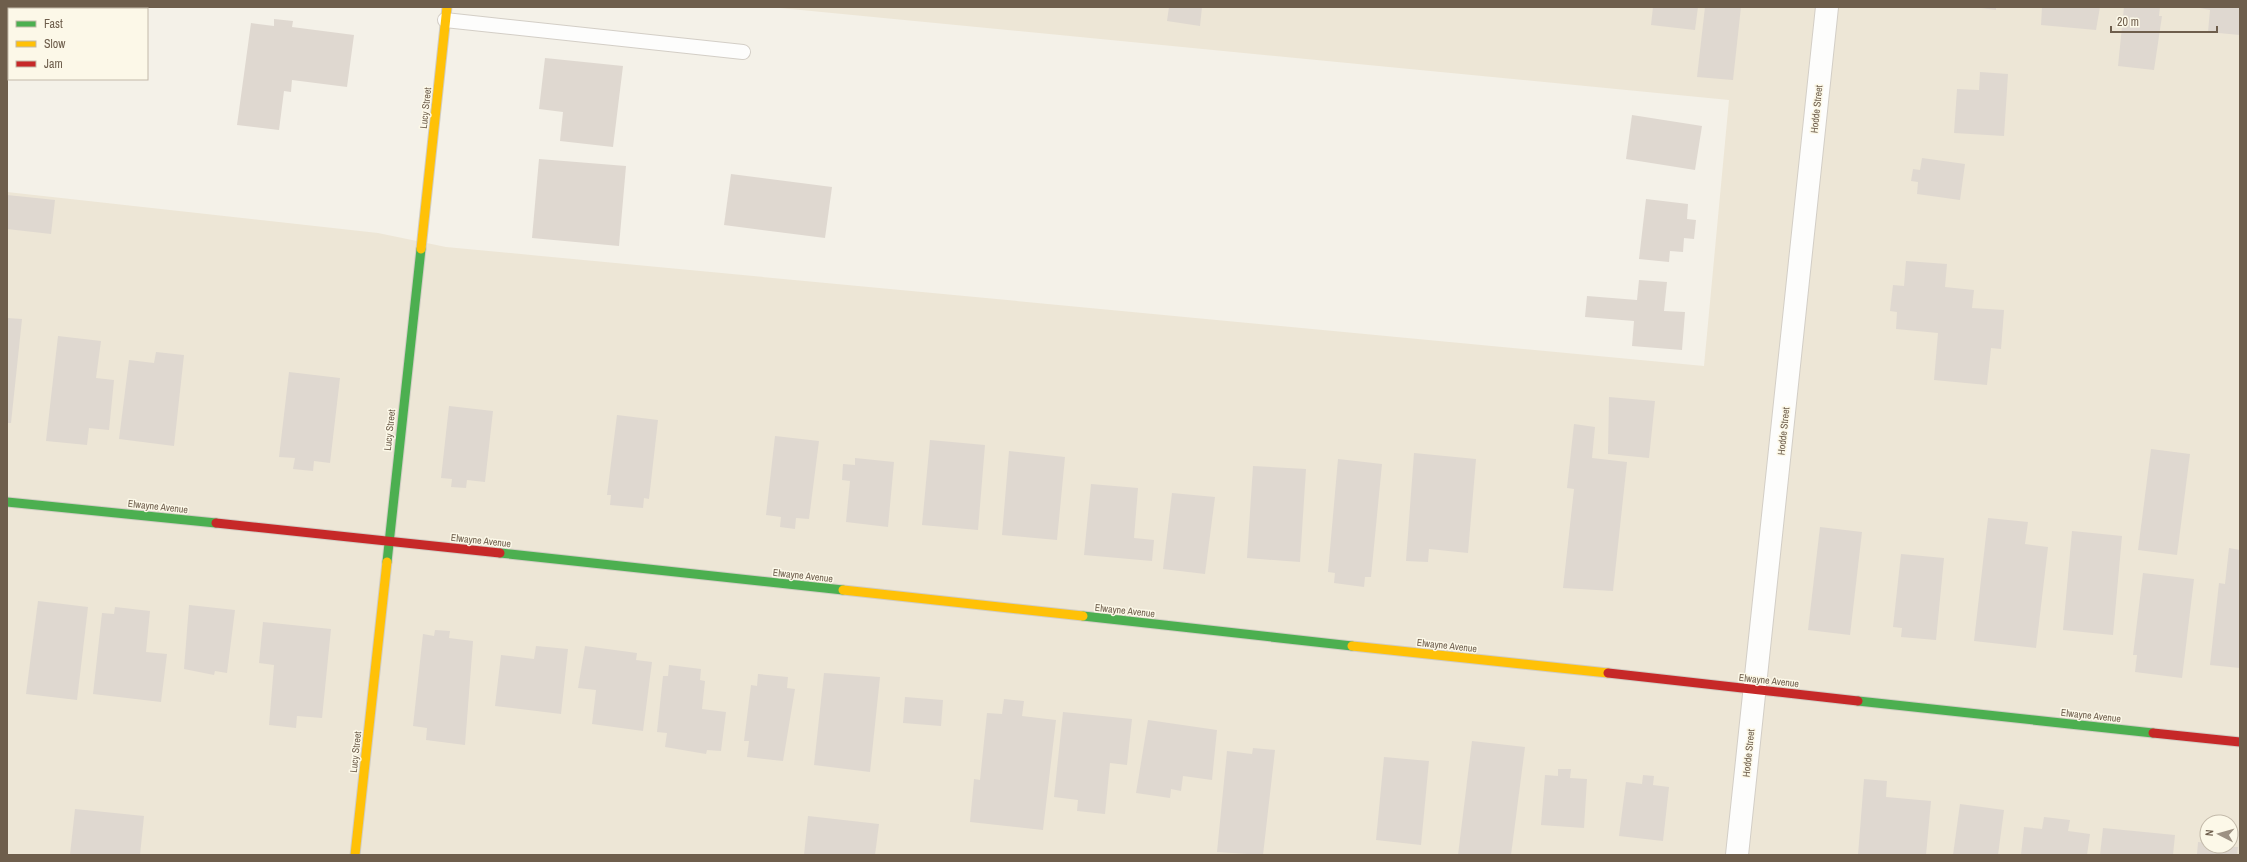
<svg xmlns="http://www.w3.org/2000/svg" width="2247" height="862" font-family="'Archivo Narrow',sans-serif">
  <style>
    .residential { fill: #ede6d6; fill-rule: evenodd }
    .building { fill: #dfd8d0 }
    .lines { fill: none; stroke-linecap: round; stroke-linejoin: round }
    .lane-casing { stroke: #d3cec6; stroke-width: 16 }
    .street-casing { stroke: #d3cec6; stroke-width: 24 }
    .fast-casing { stroke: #d1cdc4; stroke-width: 11 }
    .slow-casing { stroke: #d1cdc4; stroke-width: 11 }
    .jam-casing { stroke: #d1cdc4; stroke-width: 11 }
    .lane { stroke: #fdfdfc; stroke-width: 14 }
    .street { stroke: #fdfdfc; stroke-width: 22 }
    .fast { stroke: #4caf50; stroke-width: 9 }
    .slow { stroke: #ffc107; stroke-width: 9 }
    .jam { stroke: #c62828; stroke-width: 9 }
    .labels { text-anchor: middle; stroke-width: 3; stroke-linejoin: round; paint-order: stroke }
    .street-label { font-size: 10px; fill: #6e5e4c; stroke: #fcf8e8 }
  </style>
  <rect width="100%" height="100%" fill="#f4f1e8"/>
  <path class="residential" d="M770 7H2240V855H7V192L378 233 446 247 1704 366 1729 100ZM2207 822H2231V846H2207Z"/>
  <g class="building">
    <polygon points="1169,7 1202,7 1200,26 1167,21"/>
    <polygon points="1653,7 1698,7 1695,30 1651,25"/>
    <polygon points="1705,7 1741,7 1733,80 1697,77"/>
    <polygon points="1974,7 1996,7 1996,10"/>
    <polygon points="2042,7 2100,7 2096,30 2041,25"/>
    <polygon points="2124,7 2160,7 2159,16 2162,16 2154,70 2118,66"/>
    <polygon points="2195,7 2240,7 2240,35 2208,32 2210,10"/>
    <polygon points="274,19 293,21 292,27 354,35 347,87 292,80 291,92 284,91 279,130 237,125 251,23 274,26"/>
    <polygon points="545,58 623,66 613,147 560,141 563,112 539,109"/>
    <polygon points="1980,72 2008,74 2004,136 1954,133 1957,89 1979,90"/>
    <polygon points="1632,115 1702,126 1695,170 1626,159"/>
    <polygon points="1922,158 1965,164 1960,200 1917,194 1918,182 1911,181 1913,169 1920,170"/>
    <polygon points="539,159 626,166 619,246 532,238"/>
    <polygon points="731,174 832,187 825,238 724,225"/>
    <polygon points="7,195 55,200 51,234 7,229"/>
    <polygon points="1646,199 1688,204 1687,219 1696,220 1694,239 1684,238 1683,252 1670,251 1669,262 1639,259"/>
    <polygon points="1906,261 1947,264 1945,287 1974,290 1972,308 2004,310 2001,349 1991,348 1987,385 1934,380 1938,333 1896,329 1897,312 1890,311 1893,285 1904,286"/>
    <polygon points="1639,280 1667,282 1664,311 1685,312 1682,350 1632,346 1634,321 1585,317 1587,296 1637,300"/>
    <polygon points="7,318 22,319 11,423 7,423"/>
    <polygon points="58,336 101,341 96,378 114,380 109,430 89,428 87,445 46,441"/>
    <polygon points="156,352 184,355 174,446 119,439 129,360 154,363"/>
    <polygon points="289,372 340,378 330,463 314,461 313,471 293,469 295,458 279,457"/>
    <polygon points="1609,397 1655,401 1649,458 1608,454"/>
    <polygon points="449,406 493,411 485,482 467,480 466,488 451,487 452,479 441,478"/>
    <polygon points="617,415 658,420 649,499 644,498 643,508 610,505 611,495 607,495"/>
    <polygon points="1574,424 1595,427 1592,458 1627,462 1613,591 1563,588 1574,489 1567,488"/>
    <polygon points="775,436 819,441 809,519 796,518 795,529 780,527 781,517 766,515"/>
    <polygon points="930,440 985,445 978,530 922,525"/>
    <polygon points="2151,449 2190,454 2177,555 2138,550"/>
    <polygon points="1009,451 1065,457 1057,540 1002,535"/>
    <polygon points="1414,453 1476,459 1468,553 1429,549 1428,562 1406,561"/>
    <polygon points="855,458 894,462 888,527 846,522 850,481 842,480 843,464 855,465"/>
    <polygon points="1338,459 1382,464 1371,577 1365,577 1364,587 1334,583 1335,573 1328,572"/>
    <polygon points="1253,466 1306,469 1300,562 1247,558"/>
    <polygon points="1091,484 1138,488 1134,538 1154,540 1152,561 1084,555"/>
    <polygon points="1172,493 1215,497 1205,574 1163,569"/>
    <polygon points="1988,518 2028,522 2025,544 2048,547 2036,648 1974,641"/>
    <polygon points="1820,527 1862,532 1850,635 1808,630"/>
    <polygon points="2072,531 2122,536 2113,635 2063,630"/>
    <polygon points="2229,548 2240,550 2240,668 2210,665 2219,583 2225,584"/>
    <polygon points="1901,554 1944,558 1936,640 1901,637 1902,628 1893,627"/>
    <polygon points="2143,573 2194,579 2182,678 2135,672 2137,655 2133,655"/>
    <polygon points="38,601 88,607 77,700 26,694"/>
    <polygon points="189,605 235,610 227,673 215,671 214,675 184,669"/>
    <polygon points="115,607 150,611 146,652 167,654 161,702 93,694 102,613 114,614"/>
    <polygon points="263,622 331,629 322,718 297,716 296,728 269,725 274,665 259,663"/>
    <polygon points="435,630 450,631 449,638 473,641 465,745 426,740 427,728 413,726 423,634 434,636"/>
    <polygon points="536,646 568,649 561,714 495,706 501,655 534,659"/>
    <polygon points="585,646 637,653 636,660 652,662 643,731 592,724 596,690 578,688"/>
    <polygon points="669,665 701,669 700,680 705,681 702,709 726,712 721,751 707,750 706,754 665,747 667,733 657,732 663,676 668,676"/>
    <polygon points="824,673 880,677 870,772 814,765"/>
    <polygon points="758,674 788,677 787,688 795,689 783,761 747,757 749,741 744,741 751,685 757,686"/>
    <polygon points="905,697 943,700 941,726 903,723"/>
    <polygon points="1004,699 1024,701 1022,716 1056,720 1043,830 970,822 974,779 980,780 987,713 1002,714"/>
    <polygon points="1063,712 1132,719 1127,765 1110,763 1105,814 1077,811 1078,800 1054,797"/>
    <polygon points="1148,720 1217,730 1212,780 1183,776 1181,791 1171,789 1170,798 1136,793"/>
    <polygon points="1472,741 1525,747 1511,855 1458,855"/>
    <polygon points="1253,748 1275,750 1263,855 1217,852 1227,751 1252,754"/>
    <polygon points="1384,757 1429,761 1421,845 1376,840"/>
    <polygon points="1558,769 1571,769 1570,778 1587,779 1584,828 1541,825 1545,775 1558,776"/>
    <polygon points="1643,775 1654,776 1653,785 1669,787 1663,841 1619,836 1626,782 1642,784"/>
    <polygon points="1864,779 1887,781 1886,797 1931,801 1926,855 1858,855"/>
    <polygon points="1960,804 2004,810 1998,855 1953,855"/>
    <polygon points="75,809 144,816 140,855 70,855"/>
    <polygon points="808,816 879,824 875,855 804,855"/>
    <polygon points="2044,817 2070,820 2068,831 2090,834 2087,855 2021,855 2024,827 2042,829"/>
    <polygon points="2103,828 2175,835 2173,855 2100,855"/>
    <polygon points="2198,842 2207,843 2207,846 2238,847 2237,855 2197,855"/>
  </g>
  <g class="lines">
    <defs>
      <polyline id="lane" points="445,20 743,52"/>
      <polyline id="street" points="1737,855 1827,7"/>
      <g id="fast">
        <polyline points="7,502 216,523"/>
        <polyline points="500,553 843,590"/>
        <polyline points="387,562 421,249"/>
        <polyline points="1083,616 1352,646"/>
        <polyline points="1858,701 2153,733"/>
      </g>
      <g id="slow">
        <polyline points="421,249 447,7"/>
        <polyline points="843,590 1083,616"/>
        <polyline points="1352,646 1608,673"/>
        <polyline points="355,855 387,562"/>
      </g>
      <g id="jam">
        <polyline points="216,523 500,553"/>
        <polyline points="1608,673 1858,701"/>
        <polyline points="2153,733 2240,742"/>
      </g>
    </defs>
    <use href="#lane" class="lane-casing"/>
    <use href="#street" class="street-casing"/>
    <use href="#fast" class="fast-casing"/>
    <use href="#slow" class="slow-casing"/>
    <use href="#jam" class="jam-casing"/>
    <use href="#lane" class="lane"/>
    <use href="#street" class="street"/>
    <use href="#fast" class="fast"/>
    <use href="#slow" class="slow"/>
    <use href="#jam" class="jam"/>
  </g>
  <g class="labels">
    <g class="street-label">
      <text transform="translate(425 108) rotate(-84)" y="4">Lucy Street</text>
      <text transform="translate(1816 109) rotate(-84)" y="4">Hodde Street</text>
      <text transform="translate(389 430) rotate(-84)" y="4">Lucy Street</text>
      <text transform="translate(1783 431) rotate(-84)" y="4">Hodde Street</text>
      <text transform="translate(158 506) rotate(6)" y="4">Elwayne Avenue</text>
      <text transform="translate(481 540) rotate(6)" y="4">Elwayne Avenue</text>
      <text transform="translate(803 575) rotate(6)" y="4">Elwayne Avenue</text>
      <text transform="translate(1125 610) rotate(6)" y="4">Elwayne Avenue</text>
      <text transform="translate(1447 645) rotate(6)" y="4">Elwayne Avenue</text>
      <text transform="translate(1769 680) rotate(6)" y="4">Elwayne Avenue</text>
      <text transform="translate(2091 715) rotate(6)" y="4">Elwayne Avenue</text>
      <text transform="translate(355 752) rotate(-84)" y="4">Lucy Street</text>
      <text transform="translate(1748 753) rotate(-84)" y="4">Hodde Street</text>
    </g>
  </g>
  <rect width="2247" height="862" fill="none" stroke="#6e5e4c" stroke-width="16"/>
  <rect x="8" y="8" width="140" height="72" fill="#fcf8e8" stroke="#c3baaa"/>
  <rect x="16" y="21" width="20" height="6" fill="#4caf50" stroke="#c3baaa"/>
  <text x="44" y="28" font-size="12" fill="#6e5e4c">Fast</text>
  <rect x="16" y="41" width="20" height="6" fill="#ffc107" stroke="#c3baaa"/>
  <text x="44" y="48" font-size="12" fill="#6e5e4c">Slow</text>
  <rect x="16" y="61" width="20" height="6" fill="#c62828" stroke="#c3baaa"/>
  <text x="44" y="68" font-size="12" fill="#6e5e4c">Jam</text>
  <g transform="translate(2219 834) rotate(276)"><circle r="19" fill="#fcf8e8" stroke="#c3baaa"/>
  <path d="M0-3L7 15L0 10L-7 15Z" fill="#9d9183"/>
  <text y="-6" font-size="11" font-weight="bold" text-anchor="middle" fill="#6e5e4c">N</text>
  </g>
  <path d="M2111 26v6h106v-6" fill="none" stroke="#6e5e4c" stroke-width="2"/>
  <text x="2117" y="26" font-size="12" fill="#6e5e4c" stroke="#fcf8e8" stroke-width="3" paint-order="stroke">20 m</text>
</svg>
